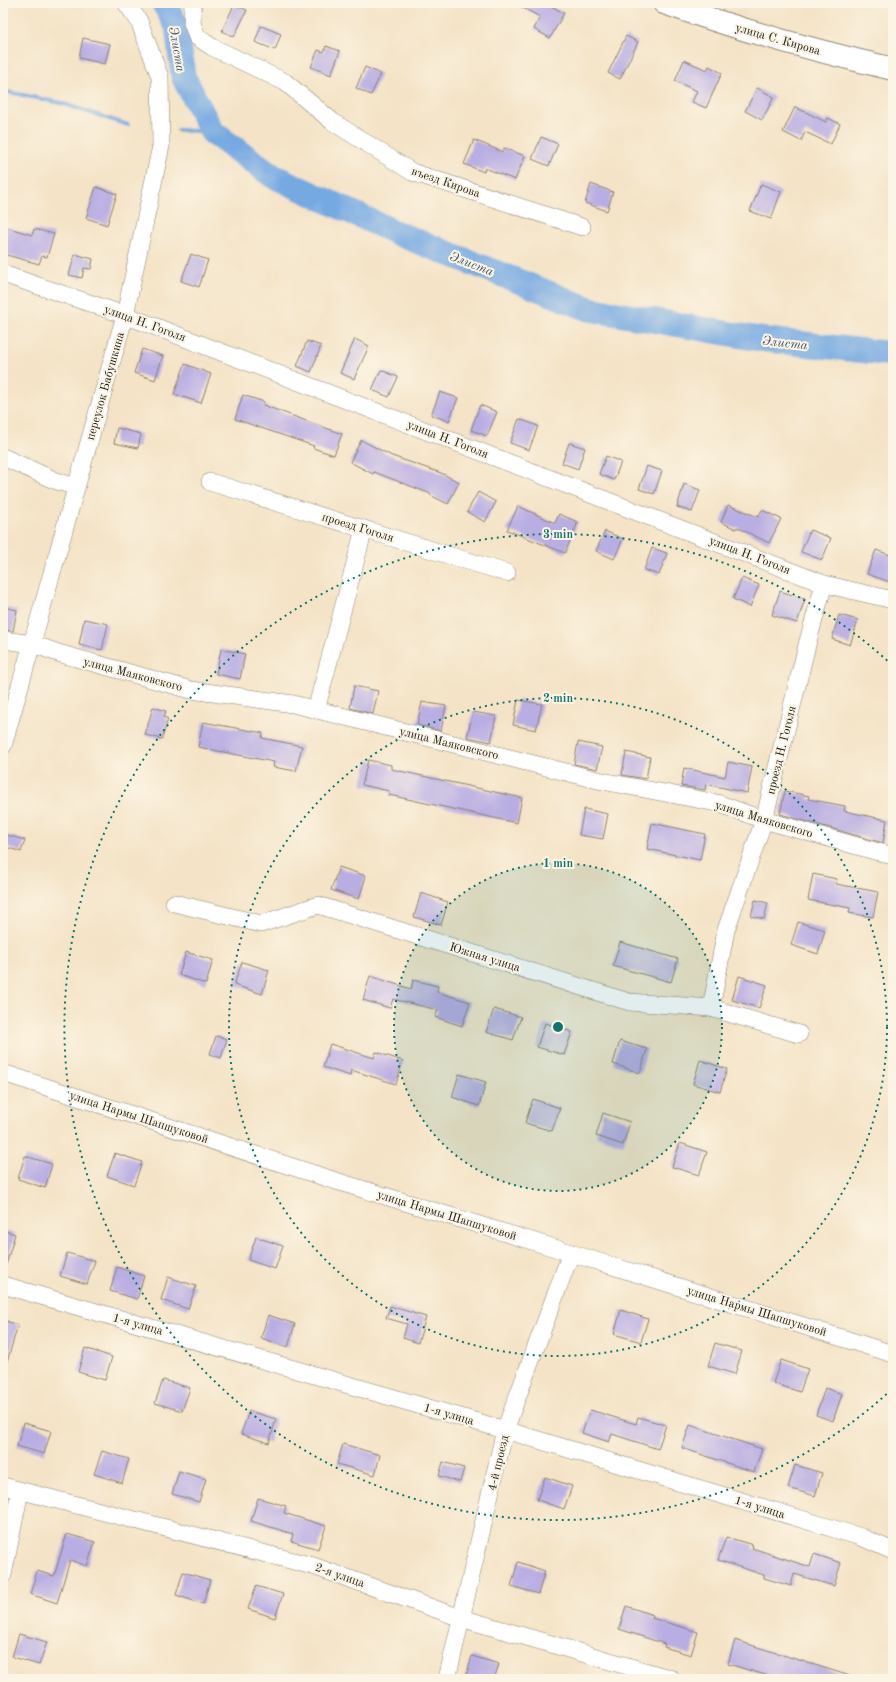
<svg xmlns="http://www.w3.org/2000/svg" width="896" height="1682" font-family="'Old Standard TT',serif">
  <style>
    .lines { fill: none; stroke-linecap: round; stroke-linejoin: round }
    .stream { stroke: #75a9e2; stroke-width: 4 }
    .river { stroke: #75a9e2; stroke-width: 25 }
    .building { fill: #b9aee3 }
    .minor-casing { stroke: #888071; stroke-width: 18 }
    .major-casing { stroke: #888071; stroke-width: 24 }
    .minor { stroke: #fff; stroke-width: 17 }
    .major { stroke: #fff; stroke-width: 22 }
    .ring { fill: none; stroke: #0f766e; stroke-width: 2; stroke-dasharray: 2 4 }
    .labels { text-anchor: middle; stroke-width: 4; stroke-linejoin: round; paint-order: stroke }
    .street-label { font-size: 12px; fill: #1c1c1c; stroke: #fcf5e5 }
    .water-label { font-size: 13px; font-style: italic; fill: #40546b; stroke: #fcf5e5 }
    .centre { fill: #0f766e; stroke: #fcf5e5; stroke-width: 2 }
    .ring-label { font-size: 12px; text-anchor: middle; font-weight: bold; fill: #0f766e; stroke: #fcf5e5; stroke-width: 4; stroke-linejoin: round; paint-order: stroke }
  </style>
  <rect width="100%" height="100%" fill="#fcf5e5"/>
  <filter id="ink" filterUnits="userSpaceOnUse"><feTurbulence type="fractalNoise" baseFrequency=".025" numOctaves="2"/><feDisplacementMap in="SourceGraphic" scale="8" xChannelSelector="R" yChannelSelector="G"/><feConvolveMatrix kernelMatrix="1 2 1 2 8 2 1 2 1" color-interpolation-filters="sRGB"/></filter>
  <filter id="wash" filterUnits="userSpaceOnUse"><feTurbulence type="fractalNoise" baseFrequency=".012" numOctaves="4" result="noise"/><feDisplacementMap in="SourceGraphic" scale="16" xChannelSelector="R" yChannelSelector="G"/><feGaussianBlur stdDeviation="0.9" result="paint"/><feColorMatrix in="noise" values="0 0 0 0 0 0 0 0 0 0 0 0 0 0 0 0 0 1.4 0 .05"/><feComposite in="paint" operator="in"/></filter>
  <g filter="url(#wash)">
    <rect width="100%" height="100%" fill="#f4e3c6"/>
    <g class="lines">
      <g class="stream">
        <polyline points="163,3 164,4"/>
        <polyline points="3,91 61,103 128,125"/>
        <polyline points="178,130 212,132"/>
      </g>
      <polyline class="river" points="164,4 177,26 183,76 212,132 273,176 399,234 589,309 759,339 893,354"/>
    </g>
    <g id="blocks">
      <g class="building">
        <polygon points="514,3 545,3 564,13 550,38 534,29 540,17"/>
        <polygon points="234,5 247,10 234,37 222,31"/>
        <polygon points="261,26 281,34 275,50 255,42"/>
        <polygon points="626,36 638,42 620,79 608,73"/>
        <polygon points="83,38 110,44 105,64 79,58"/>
        <polygon points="326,46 340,51 331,75 311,67 318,50 324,52"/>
        <polygon points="684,60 707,70 709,66 722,73 706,108 692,102 697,91 675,81"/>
        <polygon points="365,67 381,74 371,95 356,88"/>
        <polygon points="757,88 774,97 762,120 745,111"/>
        <polygon points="795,107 826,122 828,118 840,124 831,144 805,132 801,141 783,132"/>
        <polygon points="541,137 558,144 549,166 532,159"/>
        <polygon points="474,140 503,152 504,148 525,156 515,180 485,168 484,172 464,164"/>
        <polygon points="591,184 613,192 607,211 585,203"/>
        <polygon points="761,184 781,192 771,219 750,211"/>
        <polygon points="96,187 117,194 107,225 86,218"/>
        <polygon points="3,226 32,235 34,229 54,234 47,257 42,256 39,264 3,254"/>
        <polygon points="75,254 93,259 91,269 84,268 82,278 69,275"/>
        <polygon points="191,254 208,260 199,287 181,281"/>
        <polygon points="355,339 369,346 354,379 340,373"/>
        <polygon points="307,341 321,346 311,372 297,366"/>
        <polygon points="142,349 163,356 155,380 134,373"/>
        <polygon points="185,364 211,374 201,403 174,394"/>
        <polygon points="381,370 398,377 389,397 372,390"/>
        <polygon points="440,392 458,398 449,421 431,415"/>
        <polygon points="243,395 264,402 263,405 342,434 334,455 313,448 314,446 235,419"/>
        <polygon points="480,405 497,412 487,436 471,430"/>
        <polygon points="519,419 538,426 529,450 510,443"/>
        <polygon points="117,428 141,434 138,448 114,443"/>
        <polygon points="361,440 392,456 441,473 459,482 448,504 430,495 431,494 374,472 373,474 350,462"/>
        <polygon points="569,443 585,448 578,469 562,463"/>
        <polygon points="606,456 621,462 614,480 599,474"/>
        <polygon points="647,466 662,471 654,494 639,489"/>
        <polygon points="684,484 700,490 692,512 677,507"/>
        <polygon points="478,492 496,502 485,522 467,512"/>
        <polygon points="728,505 758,517 762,510 781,519 769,543 737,527 736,529 721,522"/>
        <polygon points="518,506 555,523 559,514 578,522 565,553 507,530"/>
        <polygon points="810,530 831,538 822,560 801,552"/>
        <polygon points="605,531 623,539 614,559 596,551"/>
        <polygon points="652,548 667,553 659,575 644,570"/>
        <polygon points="876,550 893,556 893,573 890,582 867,574"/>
        <polygon points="742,578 759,585 750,607 733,599"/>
        <polygon points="780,591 805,599 797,623 772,615"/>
        <polygon points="3,607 17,610 13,631 3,630"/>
        <polygon points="839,615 858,620 850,645 832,639"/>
        <polygon points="84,619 108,624 102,650 79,645"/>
        <polygon points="221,649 245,654 240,679 216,674"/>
        <polygon points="354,686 378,691 373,714 350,708"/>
        <polygon points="518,700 542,704 536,730 513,725"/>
        <polygon points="422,702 446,706 441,731 417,725"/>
        <polygon points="153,707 166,711 164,717 168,719 162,739 145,735"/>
        <polygon points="473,712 496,716 491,742 467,737"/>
        <polygon points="203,722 263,733 262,738 302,746 296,771 273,767 274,762 198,747"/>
        <polygon points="578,742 602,747 597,769 574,764"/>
        <polygon points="626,752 650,757 646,779 622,775"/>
        <polygon points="368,760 391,765 391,769 522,798 517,823 389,795 389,791 362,785"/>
        <polygon points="728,762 752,767 747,793 706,784 705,790 681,786 684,768 725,777"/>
        <polygon points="785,791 809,796 808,799 845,806 844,811 887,820 883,843 780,814"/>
        <polygon points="584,809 608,814 603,839 579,835"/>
        <polygon points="652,823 705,834 700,860 647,849"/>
        <polygon points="3,834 25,840 21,852 3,846"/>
        <polygon points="339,867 366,876 359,899 331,890"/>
        <polygon points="813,874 837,879 836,884 878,892 873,917 849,913 850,908 808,900"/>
        <polygon points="421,893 448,902 441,925 414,917"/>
        <polygon points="755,900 768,903 764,919 751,916"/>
        <polygon points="798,922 825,930 818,954 791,945"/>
        <polygon points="620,942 678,959 671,982 613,966"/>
        <polygon points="186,952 213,960 206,984 179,975"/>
        <polygon points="242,962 269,970 262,994 234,985"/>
        <polygon points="370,976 411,989 413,980 438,986 437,992 470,1002 462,1026 435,1017 438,1010 393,999 390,1008 363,1000"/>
        <polygon points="739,976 767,985 759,1008 732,1000"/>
        <polygon points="494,1009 521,1017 513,1040 486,1032"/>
        <polygon points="545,1023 572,1032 564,1055 537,1047"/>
        <polygon points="216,1036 227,1039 221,1058 210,1054"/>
        <polygon points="620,1041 647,1049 640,1073 613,1064"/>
        <polygon points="330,1044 374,1058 376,1052 403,1061 396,1084 351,1070 350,1076 323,1067"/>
        <polygon points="700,1060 727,1069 720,1092 693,1084"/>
        <polygon points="459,1074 486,1082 479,1106 452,1097"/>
        <polygon points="533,1099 560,1108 552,1131 525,1123"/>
        <polygon points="603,1113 630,1122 623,1145 596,1136"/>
        <polygon points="680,1143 707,1152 699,1175 672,1167"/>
        <polygon points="115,1153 142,1162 134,1185 107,1176"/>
        <polygon points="25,1156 52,1164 45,1188 18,1179"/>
        <polygon points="3,1230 15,1234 6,1265 3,1264"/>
        <polygon points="256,1237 283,1246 275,1269 248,1260"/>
        <polygon points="67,1253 95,1261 87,1284 60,1276"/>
        <polygon points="117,1267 144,1276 137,1299 110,1291"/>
        <polygon points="168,1277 196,1286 188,1309 161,1300"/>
        <polygon points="390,1306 426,1317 418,1343 403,1338 407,1324 386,1318"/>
        <polygon points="621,1310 648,1319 641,1342 614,1334"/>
        <polygon points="268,1315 295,1324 288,1347 261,1338"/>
        <polygon points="3,1320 18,1325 6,1365 3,1365"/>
        <polygon points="715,1343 742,1351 735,1374 708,1366"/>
        <polygon points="85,1348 112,1357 105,1380 78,1372"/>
        <polygon points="781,1360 808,1369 800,1392 773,1383"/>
        <polygon points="163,1380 190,1388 182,1411 155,1403"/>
        <polygon points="825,1388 842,1394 833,1421 816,1415"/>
        <polygon points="590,1410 636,1424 638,1417 666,1425 658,1449 612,1434 609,1442 582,1433"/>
        <polygon points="249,1411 276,1419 269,1443 241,1434"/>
        <polygon points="24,1423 51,1431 44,1454 17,1446"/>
        <polygon points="690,1425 762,1449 754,1472 682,1448"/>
        <polygon points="343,1444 380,1455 375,1475 337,1464"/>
        <polygon points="102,1451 129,1459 122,1483 94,1474"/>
        <polygon points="443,1462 464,1468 460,1482 439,1476"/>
        <polygon points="795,1465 822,1473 815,1496 788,1488"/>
        <polygon points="179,1471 206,1479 199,1502 172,1494"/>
        <polygon points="545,1477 572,1486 564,1509 537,1500"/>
        <polygon points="258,1498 286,1506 284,1513 326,1526 318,1549 291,1541 293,1534 251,1521"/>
        <polygon points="67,1534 95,1542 87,1566 70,1560 57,1603 30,1594 37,1571 54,1576"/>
        <polygon points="726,1537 753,1545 752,1548 810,1567 814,1554 841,1563 834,1586 794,1574 791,1586 764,1578 764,1575 718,1560"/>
        <polygon points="518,1562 545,1571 538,1594 511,1586"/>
        <polygon points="183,1572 210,1580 203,1604 176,1595"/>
        <polygon points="256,1586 283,1594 275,1618 248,1609"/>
        <polygon points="626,1606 653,1615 652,1618 698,1632 691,1655 664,1647 665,1644 619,1629"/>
        <polygon points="19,1634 47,1642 39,1665 12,1657"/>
        <polygon points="735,1640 850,1676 850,1679 768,1679 769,1676 728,1664"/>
        <polygon points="472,1656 499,1664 494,1679 465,1679"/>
      </g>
    </g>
  </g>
  <g filter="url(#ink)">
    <use href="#blocks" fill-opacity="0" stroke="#888071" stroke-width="1"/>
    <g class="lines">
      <defs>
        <g id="minor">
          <polyline points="193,3 192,23 197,37 212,47 285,82 333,122 412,172 582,227"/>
          <polyline points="3,274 125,315 824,584 893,600"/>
          <polyline points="3,457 54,480 76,487"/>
          <polyline points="210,482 507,573"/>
          <polyline points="3,640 33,644 58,653 191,690 293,704 602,781 717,803 764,820 893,856"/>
          <polyline points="316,710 364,529"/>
          <polyline points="3,746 125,315 161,146 160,77 139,21 126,3"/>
          <polyline points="174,903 261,924 318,905 629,1002 711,1008 799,1034"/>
          <polyline points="711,1008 726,930 764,820 808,641 824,584"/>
          <polyline points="3,1073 336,1181 571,1253 893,1354"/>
          <polyline points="3,1285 505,1430 861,1537 893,1551"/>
          <polyline points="3,1486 313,1566 461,1618 672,1679"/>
          <polyline points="3,1575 20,1491"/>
          <polyline points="447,1679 505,1430 571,1253"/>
        </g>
        <path id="major" d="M664 3C739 30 816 51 893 69"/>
      </defs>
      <use href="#minor" class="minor-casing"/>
      <use href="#major" class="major-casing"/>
      <use href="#minor" class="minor"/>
      <use href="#major" class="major"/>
    </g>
  </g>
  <circle cx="558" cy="1027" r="164" fill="#0f766e" fill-opacity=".12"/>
  <g class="ring">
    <circle cx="558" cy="1027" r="164"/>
    <circle cx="558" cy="1027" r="329"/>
    <path d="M891 1390A493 493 0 1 1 891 664"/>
  </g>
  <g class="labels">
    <g class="street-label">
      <text transform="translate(778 39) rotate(16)" y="4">улица С. Кирова</text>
      <text transform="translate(446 182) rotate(19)" y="4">въезд Кирова</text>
      <text transform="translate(145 323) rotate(20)" y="4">улица Н. Гоголя</text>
      <text transform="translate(105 386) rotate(-74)" y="4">переулок Бабушкина</text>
      <text transform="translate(448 439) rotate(21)" y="4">улица Н. Гоголя</text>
      <text transform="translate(358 527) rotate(17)" y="4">проезд Гоголя</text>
      <text transform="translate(750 555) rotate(21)" y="4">улица Н. Гоголя</text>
      <text transform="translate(133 674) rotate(15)" y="4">улица Маяковского</text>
      <text transform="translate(449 743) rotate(14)" y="4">улица Маяковского</text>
      <text transform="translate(781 750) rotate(-76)" y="4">проезд Н. Гоголя</text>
      <text transform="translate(764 819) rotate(17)" y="4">улица Маяковского</text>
      <text transform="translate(485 957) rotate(17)" y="4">Южная улица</text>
      <text transform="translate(139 1117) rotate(18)" y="4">улица Нармы Шапшуковой</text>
      <text transform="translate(447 1215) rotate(17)" y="4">улица Нармы Шапшуковой</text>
      <text transform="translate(757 1311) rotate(17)" y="4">улица Нармы Шапшуковой</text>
      <text transform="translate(138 1324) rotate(16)" y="4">1-я улица</text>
      <text transform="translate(449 1414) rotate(16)" y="4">1-я улица</text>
      <text transform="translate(498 1463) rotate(-77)" y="4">4-й проезд</text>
      <text transform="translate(760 1507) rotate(17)" y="4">1-я улица</text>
      <text transform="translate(340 1575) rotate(19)" y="4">2-я улица</text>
    </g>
    <g class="water-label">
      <text transform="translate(178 49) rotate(80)" y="5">Элиста</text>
      <text transform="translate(472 263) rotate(21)" y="5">Элиста</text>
      <text transform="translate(785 342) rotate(6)" y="5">Элиста</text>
    </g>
  </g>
  <circle cx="558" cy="1027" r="6" class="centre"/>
  <g class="ring-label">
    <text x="558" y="538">3 min</text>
    <text x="558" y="702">2 min</text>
    <text x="558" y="867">1 min</text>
  </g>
  <rect width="896" height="1682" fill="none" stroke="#fcf5e5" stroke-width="16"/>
</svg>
